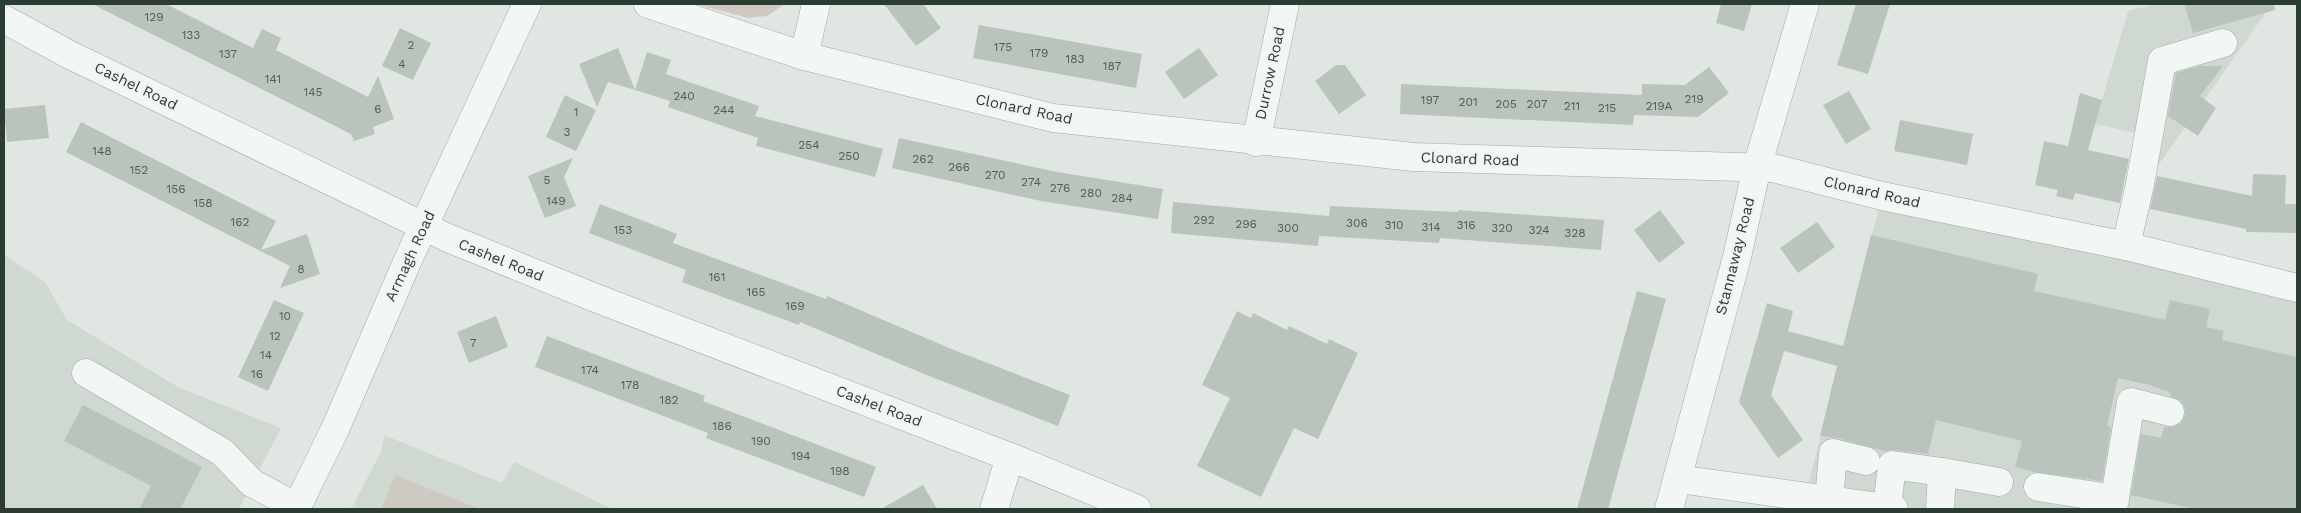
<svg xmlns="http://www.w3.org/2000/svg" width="2301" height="513" font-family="'Work Sans',sans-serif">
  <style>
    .built { fill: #cfd9d2 }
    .green { fill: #d0c9c2 }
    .building { fill: #b8c4bc }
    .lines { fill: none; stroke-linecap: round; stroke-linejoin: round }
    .minor-casing { stroke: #9faaa3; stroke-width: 29 }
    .minor { stroke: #f2f6f4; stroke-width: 28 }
    .labels { text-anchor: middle; stroke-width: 4; stroke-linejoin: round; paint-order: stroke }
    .number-label { font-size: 12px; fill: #4e5f54 }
    .street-label { font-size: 15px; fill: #2b3d32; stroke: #f0f5f1 }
  </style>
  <rect width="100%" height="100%" fill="#e0e7e3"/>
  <g class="built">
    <polygon points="2157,4 2272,4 2147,181 2127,246 2297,288 2297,509 1802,509 1882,196 2117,244 2140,134 2095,124 2128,11"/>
    <polygon points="4,255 45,282 67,320 178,387 281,428 239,509 4,509"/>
    <polygon points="384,435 502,483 514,462 613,509 351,509 381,452"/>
  </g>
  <g class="green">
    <polygon points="696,4 785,4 767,16 748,18"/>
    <polygon points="395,475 480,509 381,509"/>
  </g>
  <g class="building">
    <polygon points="92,4 166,4 253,48 262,29 281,38 276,50 368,97 378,76 394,119 373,127 375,134 354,141 351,134"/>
    <polygon points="884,4 923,4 941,28 916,46"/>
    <polygon points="1721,4 1752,4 1744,31 1716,23"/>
    <polygon points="1856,4 1890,4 1868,74 1837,65"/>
    <polygon points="2184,4 2274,4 2275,10 2193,33"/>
    <polygon points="979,25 1142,54 1136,88 973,58"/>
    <polygon points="400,28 431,43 413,80 382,66"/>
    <polygon points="618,48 635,90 608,82 597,107 579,64"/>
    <polygon points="1199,48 1218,75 1184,99 1165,72"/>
    <polygon points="647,52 671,60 666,74 759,106 755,116 883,149 875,177 756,146 758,138 668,107 670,101 635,90"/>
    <polygon points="1336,65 1345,65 1366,95 1339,114 1315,81"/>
    <polygon points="2200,66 2223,66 2200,96 2216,108 2198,136 2168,116 2176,73"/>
    <polygon points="1709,67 1729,93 1698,117 1634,115 1633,125 1400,114 1401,84 1642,95 1642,84 1685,85"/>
    <polygon points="1849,91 1871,129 1846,144 1823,105"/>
    <polygon points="2080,93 2102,100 2088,150 2129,159 2120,203 2075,193 2073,200 2056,196 2058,190 2035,185 2044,141 2068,146"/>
    <polygon points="565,95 596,110 576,151 546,137"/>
    <polygon points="45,105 49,138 7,142 4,109"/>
    <polygon points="1900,120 1973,134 1967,165 1894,151"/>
    <polygon points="81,122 276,221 261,250 307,234 320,274 280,288 290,266 66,152"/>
    <polygon points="899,138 1057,172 1163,189 1158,219 1041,201 892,168"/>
    <polygon points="573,158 564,177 576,206 545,218 528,176"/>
    <polygon points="2253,174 2286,175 2285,204 2297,204 2297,233 2246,232 2246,229 2150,209 2157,176 2252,196"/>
    <polygon points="1173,202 1329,216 1330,206 1458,212 1458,210 1604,220 1601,250 1440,238 1439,243 1319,236 1318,246 1171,233"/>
    <polygon points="600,204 677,234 673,243 826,299 827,296 954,350 1070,395 1058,426 929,376 800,322 799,325 682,282 686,270 589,233"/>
    <polygon points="1660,210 1685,243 1659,263 1634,230"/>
    <polygon points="1817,222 1835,247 1798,273 1780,248"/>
    <polygon points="1871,235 2038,274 2034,291 2165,320 2170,300 2210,309 2206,327 2224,331 2222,340 2297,357 2297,509 2195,509 2131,495 2141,434 2161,438 2164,427 2174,427 2181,423 2185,415 2185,408 2181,401 2170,396 2171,393 2150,385 2118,378 2107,426 2111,427 2102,481 2035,472 2015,467 2022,441 1936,420 1928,454 1894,450 1885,451 1837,438 1820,436 1837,366 1784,351 1771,395 1803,440 1778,458 1739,402 1767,303 1793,311 1788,331 1843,346"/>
    <polygon points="1637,291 1666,299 1608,509 1577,509"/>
    <polygon points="274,300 304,313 268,391 238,377"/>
    <polygon points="1237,311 1251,318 1253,313 1287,330 1289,326 1327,344 1329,339 1358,353 1318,439 1294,428 1261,497 1197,466 1230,398 1202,385"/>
    <polygon points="496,316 508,347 469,363 457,332"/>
    <polygon points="547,336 705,396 703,401 876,467 864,497 706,438 708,433 535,367"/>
    <polygon points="83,405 202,467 180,509 139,509 151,486 64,441"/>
    <polygon points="923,485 937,509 881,509"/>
  </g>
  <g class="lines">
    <defs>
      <g id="minor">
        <polyline points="648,4 804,56 1053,118 1413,157 1773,168 1882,196 2126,246 2297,288"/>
        <polyline points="4,19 68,54 448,238 593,297 1010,457 1137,509"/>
        <polyline points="804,56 816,4"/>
        <polyline points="1256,142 1285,4"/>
        <polyline points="2126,246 2140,184 2162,61 2223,43"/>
        <polyline points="86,373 222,452 252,483 297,507"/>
        <polyline points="1942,472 1999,482"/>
        <polyline points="1678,479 1894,509"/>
        <polyline points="2038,487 2115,499"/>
        <polyline points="1829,500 1833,453 1866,461"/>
        <polyline points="1887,508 1892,465 1942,472 1940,509"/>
        <polyline points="296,509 336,427 407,262 527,4"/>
        <polyline points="994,509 1010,457"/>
        <polyline points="1669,509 1737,257 1757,167 1805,4"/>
        <polyline points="2113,509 2131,402 2170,412"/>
      </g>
    </defs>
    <use href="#minor" class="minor-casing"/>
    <use href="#minor" class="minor"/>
  </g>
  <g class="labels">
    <g class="number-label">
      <text x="154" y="21">129</text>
      <text x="191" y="39">133</text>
      <text x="411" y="49">2</text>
      <text x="1003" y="51">175</text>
      <text x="1039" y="57">179</text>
      <text x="228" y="58">137</text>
      <text x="1075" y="63">183</text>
      <text x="402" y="68">4</text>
      <text x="1112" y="70">187</text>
      <text x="273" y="83">141</text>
      <text x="313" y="96">145</text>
      <text x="684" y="100">240</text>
      <text x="1694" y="103">219</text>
      <text x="1430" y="104">197</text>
      <text x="1468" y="106">201</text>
      <text x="1506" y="108">205</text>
      <text x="1537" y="108">207</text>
      <text x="1572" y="110">211</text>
      <text x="1659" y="110">219A</text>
      <text x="1607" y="112">215</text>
      <text x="378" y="113">6</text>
      <text x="724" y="114">244</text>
      <text x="576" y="116">1</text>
      <text x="567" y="136">3</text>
      <text x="809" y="149">254</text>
      <text x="102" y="155">148</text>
      <text x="849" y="160">250</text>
      <text x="923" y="163">262</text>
      <text x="959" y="171">266</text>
      <text x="139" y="174">152</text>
      <text x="995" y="179">270</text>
      <text x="547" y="184">5</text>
      <text x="1031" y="186">274</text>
      <text x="1060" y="192">276</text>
      <text x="176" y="193">156</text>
      <text x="1091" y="197">280</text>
      <text x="1122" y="202">284</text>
      <text x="556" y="205">149</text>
      <text x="203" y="207">158</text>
      <text x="1204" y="224">292</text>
      <text x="240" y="226">162</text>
      <text x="1357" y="227">306</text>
      <text x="1246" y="228">296</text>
      <text x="1394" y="229">310</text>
      <text x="1466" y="229">316</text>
      <text x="1431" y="231">314</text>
      <text x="1288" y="232">300</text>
      <text x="1502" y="232">320</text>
      <text x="623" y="234">153</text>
      <text x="1539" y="234">324</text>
      <text x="1575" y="237">328</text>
      <text x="301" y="273">8</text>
      <text x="717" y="281">161</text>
      <text x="756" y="296">165</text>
      <text x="795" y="310">169</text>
      <text x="285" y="320">10</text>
      <text x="275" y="340">12</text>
      <text x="473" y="347">7</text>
      <text x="266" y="359">14</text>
      <text x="590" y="374">174</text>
      <text x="257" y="378">16</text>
      <text x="630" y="389">178</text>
      <text x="669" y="404">182</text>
      <text x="722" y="430">186</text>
      <text x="761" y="445">190</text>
      <text x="801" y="460">194</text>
      <text x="840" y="475">198</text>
    </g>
    <g class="street-label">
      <text transform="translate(1270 73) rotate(-78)" y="5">Durrow Road</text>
      <text transform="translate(136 86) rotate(26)" y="5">Cashel Road</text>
      <text transform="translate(1024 109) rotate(12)" y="5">Clonard Road</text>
      <text transform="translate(1470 159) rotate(2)" y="5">Clonard Road</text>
      <text transform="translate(1872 192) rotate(13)" y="5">Clonard Road</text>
      <text transform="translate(410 256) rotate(-65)" y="5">Armagh Road</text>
      <text transform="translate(1735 256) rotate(-76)" y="5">Stannaway Road</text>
      <text transform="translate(501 260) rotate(22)" y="5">Cashel Road</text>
      <text transform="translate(879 406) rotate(21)" y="5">Cashel Road</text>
    </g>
  </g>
  <rect width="2301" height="513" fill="none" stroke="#2b3d32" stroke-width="10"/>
</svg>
